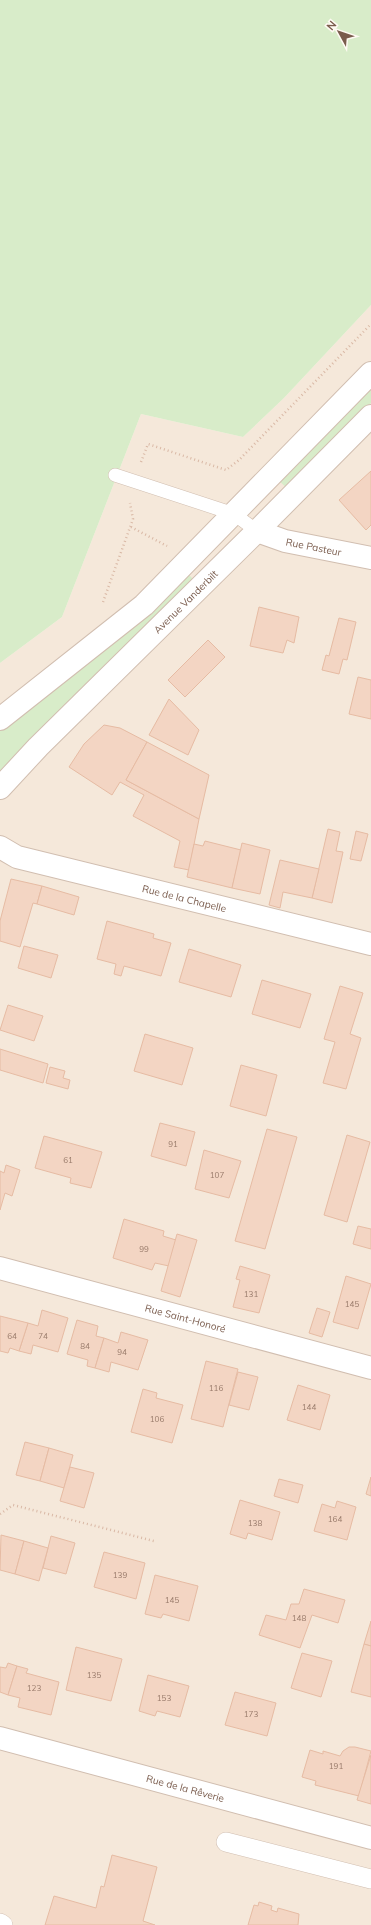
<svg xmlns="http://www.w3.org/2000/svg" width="371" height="1925" font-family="Mulish,sans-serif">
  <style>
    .residential { fill: #f5e8da }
    .green { fill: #d8ecc9 }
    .building { fill: #f3d5c3; stroke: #e6bba3 }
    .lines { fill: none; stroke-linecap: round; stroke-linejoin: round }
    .service-casing { stroke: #d1beb0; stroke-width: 14 }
    .pedestrian-casing { stroke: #d1beb0; stroke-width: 20 }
    .minor-casing { stroke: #d1beb0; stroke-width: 24 }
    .path { stroke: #d9b8a5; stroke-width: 2.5; stroke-dasharray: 1 3; stroke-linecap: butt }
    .service { stroke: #fff; stroke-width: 13 }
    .pedestrian { stroke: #fff; stroke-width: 19 }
    .minor { stroke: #fff; stroke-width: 22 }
    .labels { text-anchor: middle; stroke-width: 3; stroke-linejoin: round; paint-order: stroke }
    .number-label { font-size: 8px; fill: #987a6a }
    .street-label { font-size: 10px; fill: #7a5c4d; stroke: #fffaf3 }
  </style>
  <rect width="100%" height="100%" fill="#fdf6ec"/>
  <polygon class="residential" points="371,305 371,1925 0,1925 0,663 62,617 141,414 243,437 284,398"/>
  <g class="green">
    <polygon points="0,0 371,0 371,305 284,398 243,437 141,414 62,617 0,663"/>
    <polygon points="371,386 371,403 287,488 279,481"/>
    <polygon points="187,573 194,580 0,775 0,729"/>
  </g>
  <g class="building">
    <polygon points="371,471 371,525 366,530 339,500"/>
    <polygon points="259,607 299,617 294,643 287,640 283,653 250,646"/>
    <polygon points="339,618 356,622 347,660 343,659 339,674 322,670 326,655 329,656"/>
    <polygon points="208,640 225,657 185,697 168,680"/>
    <polygon points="358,677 371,680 371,719 349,714"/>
    <polygon points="169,699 199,730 188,755 149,735"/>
    <polygon points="104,725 120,728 147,742 126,780 199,819 189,870 174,867 180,841 133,816 144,795 120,782 112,795 69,767 84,744"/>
    <polygon points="147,742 209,775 199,819 126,780"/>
    <polygon points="328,829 340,832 336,851 343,852 332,903 312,898"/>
    <polygon points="356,831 368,834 361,861 350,859"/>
    <polygon points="205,841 241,850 232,888 187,877 194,844 203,846"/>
    <polygon points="242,843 270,850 260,894 232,888"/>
    <polygon points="280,860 319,869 312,898 283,892 280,908 269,905"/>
    <polygon points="11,879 42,886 37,904 33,903 20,947 0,941 0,921"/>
    <polygon points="42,886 79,897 74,915 37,904"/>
    <polygon points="107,921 154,934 153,938 171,943 161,976 124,966 121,976 114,974 116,964 97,959"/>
    <polygon points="24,946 58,955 51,978 18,968"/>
    <polygon points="189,949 241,965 231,997 179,982"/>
    <polygon points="262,980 311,994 300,1028 252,1014"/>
    <polygon points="340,986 363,993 350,1034 361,1038 346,1089 323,1083 335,1042 324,1039"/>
    <polygon points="8,1005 43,1016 34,1041 0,1030"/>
    <polygon points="145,1034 193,1048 182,1085 134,1071"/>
    <polygon points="0,1049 48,1064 43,1083 0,1070"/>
    <polygon points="241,1065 277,1075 266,1116 230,1106"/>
    <polygon points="50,1067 65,1071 63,1078 70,1080 68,1089 46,1083"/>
    <polygon points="160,1123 195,1132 186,1166 151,1156"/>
    <polygon points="267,1129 297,1137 265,1249 235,1241"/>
    <polygon points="347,1135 370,1142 347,1222 324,1215"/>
    <polygon points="44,1136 102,1152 91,1188 70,1183 71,1178 35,1168"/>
    <polygon points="204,1150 241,1161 229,1198 195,1189"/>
    <polygon points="6,1165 20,1170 12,1196 5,1193 0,1210 0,1171 4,1173"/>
    <polygon points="124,1219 164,1231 163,1236 176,1240 169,1266 155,1263 152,1270 113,1258"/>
    <polygon points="358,1226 371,1229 371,1249 353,1244"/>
    <polygon points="177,1234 197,1240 180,1297 161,1291"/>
    <polygon points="240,1266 270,1275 259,1313 233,1307 240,1280 236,1279"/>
    <polygon points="346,1276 371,1284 358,1329 333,1322"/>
    <polygon points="317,1308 330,1312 322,1337 309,1333"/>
    <polygon points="42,1310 68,1318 58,1352 33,1345 31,1354 19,1351 28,1323 38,1326"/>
    <polygon points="0,1316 28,1323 19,1351 10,1348 8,1353 0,1351"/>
    <polygon points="77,1320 98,1326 96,1336 104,1338 95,1368 87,1366 88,1360 67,1354"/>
    <polygon points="121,1332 148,1340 138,1370 111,1362 109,1372 95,1368 104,1338 118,1343"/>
    <polygon points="206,1361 238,1369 223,1427 191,1419"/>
    <polygon points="238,1372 258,1377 249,1410 229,1405"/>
    <polygon points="298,1385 330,1395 320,1430 287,1420"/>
    <polygon points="143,1389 157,1393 156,1398 183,1405 172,1443 131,1432"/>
    <polygon points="25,1442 49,1448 40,1481 16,1475"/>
    <polygon points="49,1448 73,1455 64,1488 40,1481"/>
    <polygon points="70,1467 94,1473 84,1508 60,1501"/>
    <polygon points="371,1477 371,1496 366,1494"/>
    <polygon points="279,1479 303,1485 298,1503 274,1496"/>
    <polygon points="240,1500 280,1512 272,1540 248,1533 246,1539 230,1534"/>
    <polygon points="337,1501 356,1507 347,1540 314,1531 322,1504 335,1508"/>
    <polygon points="1,1535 24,1541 15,1574 0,1570"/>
    <polygon points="51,1536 75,1543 66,1574 43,1568"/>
    <polygon points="24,1541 48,1548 39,1581 15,1574"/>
    <polygon points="104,1552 145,1563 136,1599 94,1587"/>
    <polygon points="155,1575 198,1586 189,1621 163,1614 161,1618 145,1614"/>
    <polygon points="304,1589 345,1600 338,1623 312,1615 300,1648 259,1635 266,1615 286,1620 291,1604 299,1604"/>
    <polygon points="371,1621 371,1646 364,1644"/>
    <polygon points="364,1644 371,1646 371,1697 351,1692"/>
    <polygon points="76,1647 122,1659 111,1701 66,1690"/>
    <polygon points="302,1653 332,1661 321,1697 291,1688"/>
    <polygon points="8,1663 17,1666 8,1695 0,1692 0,1667 6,1668"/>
    <polygon points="17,1666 28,1669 26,1673 59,1682 51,1715 18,1707 20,1698 8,1695"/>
    <polygon points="148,1675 189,1686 180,1717 157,1711 155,1716 139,1711"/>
    <polygon points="235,1692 276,1703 267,1736 225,1725"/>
    <polygon points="349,1747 355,1747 371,1751 359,1796 315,1785 316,1781 302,1777 310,1750 323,1754 323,1751 340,1756 343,1751"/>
    <polygon points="371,1755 371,1804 357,1800"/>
    <polygon points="112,1855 157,1867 143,1921 155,1925 45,1925 54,1896 96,1908 101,1886 104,1887"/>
    <polygon points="259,1902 272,1906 271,1910 277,1912 278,1908 299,1914 298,1925 248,1925 254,1905 258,1906"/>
  </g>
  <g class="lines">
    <defs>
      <polyline id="service" points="115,475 234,514 257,531"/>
      <g id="pedestrian">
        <polyline points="226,1842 371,1879"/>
        <polyline points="0,1923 3,1925"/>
      </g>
      <g id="minor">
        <path id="s1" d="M257 531 285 541 371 558"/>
        <polyline points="0,719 144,605 371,373"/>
        <path id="s2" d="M0 788 38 747 257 531 371 416"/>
        <path id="s3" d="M0 847 17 857 371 944"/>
        <path id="s4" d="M0 1268 371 1368"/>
        <path id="s5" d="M0 1738 371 1838"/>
      </g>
    </defs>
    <use href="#service" class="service-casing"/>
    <use href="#pedestrian" class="pedestrian-casing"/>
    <use href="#minor" class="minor-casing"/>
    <g class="path">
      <polyline points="141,462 148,444 226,470 239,460 371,324"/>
      <polyline points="131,527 167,546"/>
      <polyline points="103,602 133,519 130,503"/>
      <polyline points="0,1514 13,1505 154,1541"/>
    </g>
    <use href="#service" class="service"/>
    <use href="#pedestrian" class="pedestrian"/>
    <use href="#minor" class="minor"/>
  </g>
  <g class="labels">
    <g class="number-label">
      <text x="173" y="1147">91</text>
      <text x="68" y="1163">61</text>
      <text x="217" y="1178">107</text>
      <text x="144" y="1252">99</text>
      <text x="251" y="1297">131</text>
      <text x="352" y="1307">145</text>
      <text x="12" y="1339">64</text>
      <text x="43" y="1339">74</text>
      <text x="85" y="1349">84</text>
      <text x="122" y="1355">94</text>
      <text x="216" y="1391">116</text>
      <text x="309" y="1410">144</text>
      <text x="157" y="1422">106</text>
      <text x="335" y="1522">164</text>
      <text x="255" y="1526">138</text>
      <text x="120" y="1578">139</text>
      <text x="172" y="1603">145</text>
      <text x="299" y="1621">148</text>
      <text x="94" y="1678">135</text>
      <text x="34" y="1691">123</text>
      <text x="164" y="1701">153</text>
      <text x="251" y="1717">173</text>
      <text x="336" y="1769">191</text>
    </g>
    <g class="street-label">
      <text dy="4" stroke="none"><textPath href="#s1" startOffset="59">Rue Pasteur</textPath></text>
      <text dy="4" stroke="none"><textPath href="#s2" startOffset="263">Avenue Vanderbilt</textPath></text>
      <text dy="4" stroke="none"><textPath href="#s3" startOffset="192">Rue de la Chapelle</textPath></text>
      <text dy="4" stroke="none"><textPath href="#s4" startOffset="192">Rue Saint-Honoré</textPath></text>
      <text dy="4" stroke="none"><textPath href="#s5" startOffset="192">Rue de la Rêverie</textPath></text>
    </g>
  </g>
  <g transform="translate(339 32) rotate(310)" stroke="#fffaf3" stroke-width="3" paint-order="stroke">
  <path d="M0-3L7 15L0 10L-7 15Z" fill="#7a5c4d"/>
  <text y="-6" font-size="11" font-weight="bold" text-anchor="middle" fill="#7a5c4d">N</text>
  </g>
</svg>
